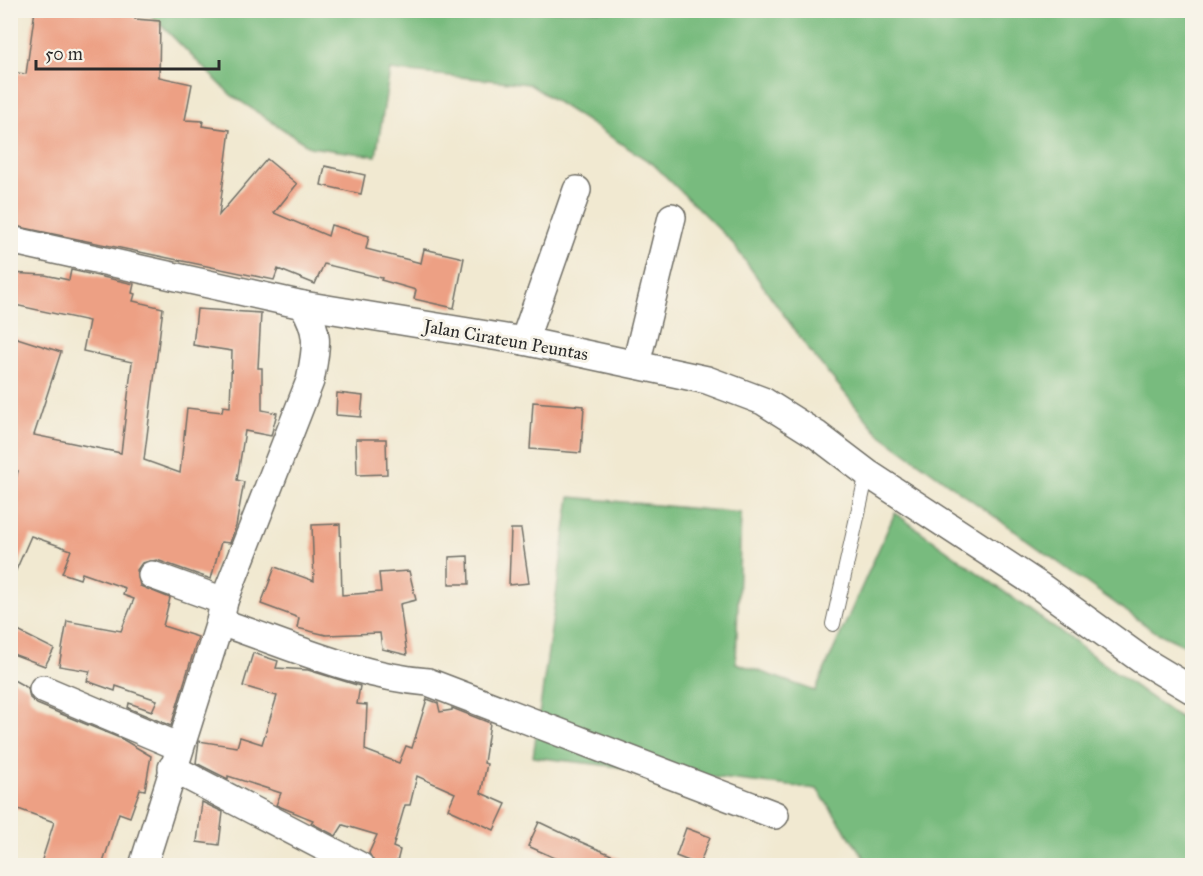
<svg xmlns="http://www.w3.org/2000/svg" width="1203" height="876" font-family="'IM FELL Great Primer',serif">
  <style>
    .forest { fill: #78bb7e; stroke: #527354; stroke-width: 1.5 }
    .building { fill: #eda084 }
    .lines { fill: none; stroke-linecap: round; stroke-linejoin: round }
    .lane-casing { stroke: #706e65; stroke-width: 16 }
    .street-casing { stroke: #706e65; stroke-width: 30 }
    .lane { stroke: #fff; stroke-width: 14 }
    .street { stroke: #fff; stroke-width: 27 }
    .labels { text-anchor: middle; stroke-width: 6; stroke-linejoin: round; paint-order: stroke }
    .street-label { font-size: 18px; fill: #2b2b2b; stroke: #f7f3e8 }
  </style>
  <rect width="100%" height="100%" fill="#f7f3e8"/>
  <filter id="ink" filterUnits="userSpaceOnUse"><feTurbulence type="fractalNoise" baseFrequency=".0167" numOctaves="2"/><feDisplacementMap in="SourceGraphic" scale="12" xChannelSelector="R" yChannelSelector="G"/><feConvolveMatrix kernelMatrix="1 2 1 2 8 2 1 2 1" color-interpolation-filters="sRGB"/></filter>
  <filter id="wash" filterUnits="userSpaceOnUse"><feTurbulence type="fractalNoise" baseFrequency=".008" numOctaves="4" result="noise"/><feDisplacementMap in="SourceGraphic" scale="24" xChannelSelector="R" yChannelSelector="G"/><feGaussianBlur stdDeviation="1.35" result="paint"/><feColorMatrix in="noise" values="0 0 0 0 0 0 0 0 0 0 0 0 0 0 0 0 0 1.4 0 .05"/><feComposite in="paint" operator="in"/></filter>
  <g filter="url(#wash)">
    <rect width="100%" height="100%" fill="#f1e9d1"/>
    <g class="forest">
      <polygon points="147,11 1192,11 1192,649 1154,631 878,433 809,350 731,241 653,164 529,84 390,70 376,156 310,147 231,95"/>
      <polygon points="570,497 741,513 736,663 815,691 895,513 1171,712 1192,724 1192,865 869,865 817,789 533,757"/>
    </g>
    <g id="blocks">
      <g class="building">
        <polygon points="35,10 136,10 135,19 160,21 159,77 192,84 185,120 203,121 202,126 230,130 219,215 267,159 297,184 274,213 328,236 331,225 369,236 366,249 421,263 424,249 464,258 454,308 414,299 416,290 381,280 382,278 324,264 315,284 278,269 274,280 10,225 10,72 26,74"/>
        <polygon points="325,166 365,175 361,194 321,185"/>
        <polygon points="71,270 134,284 132,293 135,294 133,301 163,308 144,460 180,473 187,408 222,412 223,406 230,407 232,351 193,345 197,309 261,313 258,368 262,368 262,410 277,413 271,436 245,431 237,480 244,482 236,526 230,543 221,542 211,579 157,560 142,563 137,570 140,586 170,598 163,626 198,637 171,726 128,708 129,703 152,711 157,700 116,686 115,691 87,681 90,671 59,666 67,621 121,631 134,599 123,595 125,588 82,573 80,579 62,573 71,550 31,536 10,584 10,500 18,471 10,470 11,336 61,352 34,435 121,453 132,362 83,351 89,321 10,304 10,273 45,275 69,280"/>
        <polygon points="337,393 363,396 361,417 336,415"/>
        <polygon points="533,402 584,406 581,453 530,449"/>
        <polygon points="356,439 386,439 387,474 357,475"/>
        <polygon points="340,524 342,595 381,592 379,573 409,571 416,600 400,604 407,655 382,649 380,633 326,635 297,628 299,618 261,604 275,567 314,581 312,525"/>
        <polygon points="511,529 521,529 529,583 509,585"/>
        <polygon points="468,556 469,584 449,584 449,557"/>
        <polygon points="10,627 54,649 45,666 10,653"/>
        <polygon points="253,653 278,661 276,668 308,670 360,686 357,704 367,705 365,750 399,763 406,746 412,748 427,699 438,703 440,712 452,710 452,708 490,723 484,763 487,764 481,793 506,804 494,830 448,809 455,793 417,776 410,805 405,805 393,847 400,850 396,866 376,866 369,853 377,835 343,825 336,836 311,823 313,820 276,805 281,793 228,776 228,779 196,763 199,741 237,747 240,737 262,744 277,696 243,686"/>
        <polygon points="10,678 28,688 30,698 37,704 122,739 151,756 145,790 140,789 130,817 119,813 102,866 40,866 54,822 10,806"/>
        <polygon points="202,802 223,812 219,845 197,842"/>
        <polygon points="539,822 581,842 637,866 573,866 528,846"/>
        <polygon points="686,828 710,837 699,865 676,856"/>
      </g>
    </g>
  </g>
  <g filter="url(#ink)">
    <use href="#blocks" fill-opacity="0" stroke="#706e65" stroke-width="1.5"/>
    <g class="lines">
      <defs>
        <polyline id="lane" points="833,624 867,473"/>
        <g id="street">
          <polyline points="10,240 303,305 524,341 707,380 763,401 817,435 867,473 1038,585 1142,660 1192,690"/>
          <polyline points="524,341 577,190"/>
          <polyline points="636,364 672,217"/>
          <polyline points="152,575 224,601"/>
          <path d="M220 622C289 645 355 676 428 682L775 815"/>
          <polyline points="43,689 180,747"/>
          <polyline points="172,768 360,866"/>
          <path d="M143 866 220 622 224 601 310 381C316 349 321 334 303 305"/>
        </g>
      </defs>
      <use href="#lane" class="lane-casing"/>
      <use href="#street" class="street-casing"/>
      <use href="#lane" class="lane"/>
      <use href="#street" class="street"/>
    </g>
  </g>
  <g class="labels">
    <g class="street-label">
      <text transform="translate(506 340) rotate(10)" y="6">Jalan Cirateun Peuntas</text>
    </g>
  </g>
  <rect width="1203" height="876" fill="none" stroke="#f7f3e8" stroke-width="36"/>
  <path d="M36 60v9h183v-9" fill="none" stroke="#2b2b2b" stroke-width="3"/>
  <text x="45" y="60" font-size="18" fill="#2b2b2b" stroke="#f7f3e8" stroke-width="4.5" paint-order="stroke">50 m</text>
</svg>
